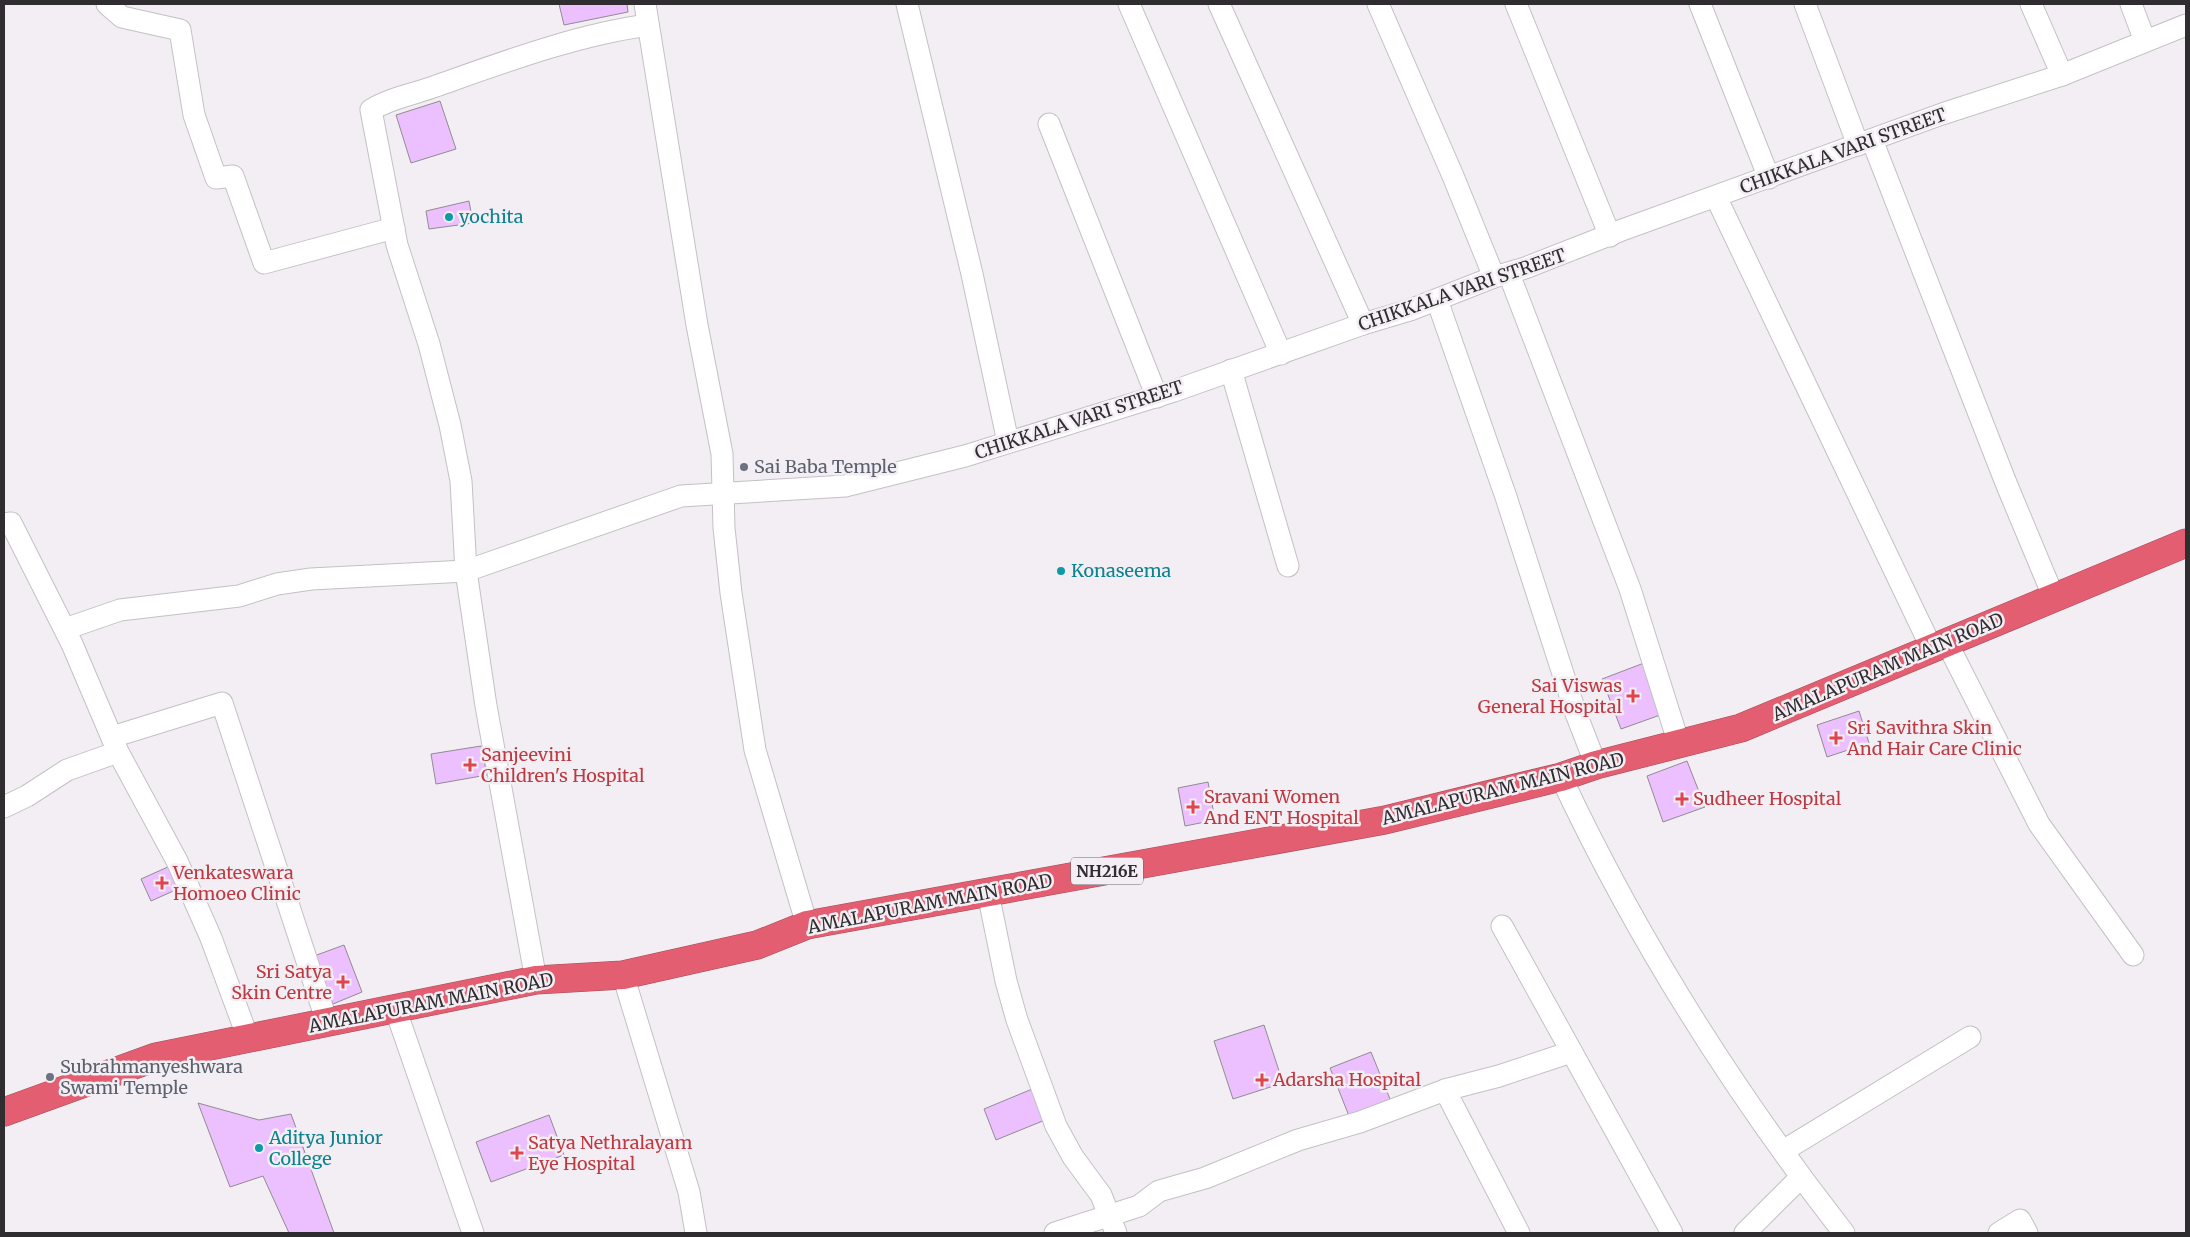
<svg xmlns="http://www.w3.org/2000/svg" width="2190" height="1237" font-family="Merriweather,serif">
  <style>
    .building { fill: #ecbffe; stroke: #908c91 }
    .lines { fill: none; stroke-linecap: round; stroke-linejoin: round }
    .street-casing { stroke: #c4c0c5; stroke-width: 23 }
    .highway-casing { stroke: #a34d5a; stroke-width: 29 }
    .street { stroke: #fff; stroke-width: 21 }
    .highway { stroke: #e25e70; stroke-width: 28 }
    .culture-dot { fill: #0f9aa8; stroke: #f2eef3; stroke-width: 2 }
    .worship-dot { fill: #6b7280; stroke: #f2eef3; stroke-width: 2 }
    .health-dot { fill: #e0444e; stroke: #f2eef3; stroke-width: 2 }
    .labels { text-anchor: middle; stroke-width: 5; stroke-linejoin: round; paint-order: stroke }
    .shield { fill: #f2eef3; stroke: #6a676a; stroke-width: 1 }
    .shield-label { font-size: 16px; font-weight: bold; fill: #2f2d30 }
    .street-label { font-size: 18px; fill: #2f2d30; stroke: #f2eef3 }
    .culture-label { font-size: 18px; fill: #0d838f; stroke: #f2eef3; text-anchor: start }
    .worship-label { font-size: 18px; fill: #5b616d; stroke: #f2eef3; text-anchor: start }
    .health-label { font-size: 18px; fill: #be3a42; stroke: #f2eef3; text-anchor: start }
  </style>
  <rect width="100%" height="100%" fill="#f2eef3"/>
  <g class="building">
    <polygon points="559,4 627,4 628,12 564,25"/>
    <polygon points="440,101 456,149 411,163 396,115"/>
    <polygon points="469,201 473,223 429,229 426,211"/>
    <polygon points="1644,663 1663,714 1621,729 1602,679"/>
    <polygon points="1859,711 1869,743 1827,757 1817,725"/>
    <polygon points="481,746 487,775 436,784 431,754"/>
    <polygon points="1687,761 1705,807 1663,822 1647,776"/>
    <polygon points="1208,782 1215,820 1185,826 1178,788"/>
    <polygon points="170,866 180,888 151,901 141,879"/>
    <polygon points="344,945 362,992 333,1004 314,956"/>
    <polygon points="1264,1025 1283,1083 1233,1099 1214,1041"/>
    <polygon points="1371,1052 1390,1099 1349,1116 1330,1068"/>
    <polygon points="1037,1087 1050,1118 996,1140 984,1109"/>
    <polygon points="198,1103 259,1120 291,1114 334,1233 289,1233 263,1176 230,1187"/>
    <polygon points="549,1115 564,1155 491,1182 476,1142"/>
  </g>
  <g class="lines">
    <defs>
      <g id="street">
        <polyline points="107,4 122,17 180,30 194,115 216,178 233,176 264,263 394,228"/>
        <polyline points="645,4 697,325 722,454 724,528 731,593 755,750 807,925"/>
        <polyline points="907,4 972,274 1008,442"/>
        <polyline points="1129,4 1281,354"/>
        <polyline points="1219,4 1363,324"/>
        <polyline points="1378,4 1453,176 1494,277"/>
        <polyline points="1516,4 1610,236"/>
        <polyline points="1700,4 1769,178"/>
        <polyline points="1805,4 1858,145"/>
        <polyline points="2031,4 2062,75"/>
        <polyline points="2131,4 2145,41"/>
        <polyline points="1049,124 1157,397"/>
        <polyline points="1872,140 2006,483 2054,598"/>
        <polyline points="1716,197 1932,649"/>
        <polyline points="1509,274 1630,589 1679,744"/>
        <polyline points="1437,300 1506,497 1575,711 1596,765"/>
        <polyline points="1231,370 1288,566"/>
        <polyline points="4,524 11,523 72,644 118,752 177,861 211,938 248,1038"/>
        <polyline points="65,629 120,610 239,596 277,584 311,579 466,571 681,496 845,486 965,456 1174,391 1363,324 1410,310 1494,277 1525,268 1622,230 1942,114 2062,75 2186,25"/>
        <polyline points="1947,643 2039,824 2133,955"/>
        <polyline points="112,737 222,703 327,1022"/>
        <path d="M1561 777C1637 939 1734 1092 1844 1233"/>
        <polyline points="4,807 27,796 67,770 118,752"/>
        <polyline points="988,893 1006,981 1017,1020 1056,1126 1073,1157 1101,1195 1116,1233"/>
        <polyline points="1502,926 1672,1233"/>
        <polyline points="623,975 689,1192 696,1233"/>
        <path d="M536 980 486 706 466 571 461 481 450 425 429 344 397 245 371 110C390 98 415 94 436 86 504 62 576 35 648 25"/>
        <polyline points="395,1008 473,1233"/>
        <polyline points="1445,1090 1519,1233"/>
        <polyline points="1783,1151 1970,1037"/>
        <polyline points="1055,1233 1139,1206 1159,1191 1205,1178 1298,1140 1360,1122 1445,1090 1499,1076 1571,1052"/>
        <polyline points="1745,1233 1801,1177"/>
        <polyline points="1999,1233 2020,1220 2027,1233"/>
      </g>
      <polyline id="highway" points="4,1112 156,1057 536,980 623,975 757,945 807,925 1385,820 1561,777 1596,765 1741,728 2186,543"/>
    </defs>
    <use href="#street" class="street-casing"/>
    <use href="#highway" class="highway-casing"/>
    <use href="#street" class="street"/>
    <use href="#highway" class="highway"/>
  </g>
  <g class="culture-dot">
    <circle cx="449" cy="217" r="5"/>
    <circle cx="1061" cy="571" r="5"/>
    <circle cx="259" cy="1148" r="5"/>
  </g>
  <g class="worship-dot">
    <circle cx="744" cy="467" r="5"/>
    <circle cx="50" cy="1077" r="5"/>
  </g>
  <g class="health-dot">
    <path d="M1630.5 688.5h5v5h5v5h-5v5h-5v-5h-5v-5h5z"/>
    <path d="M1833.5 730.5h5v5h5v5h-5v5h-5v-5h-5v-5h5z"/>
    <path d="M467.5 757.5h5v5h5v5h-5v5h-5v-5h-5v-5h5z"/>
    <path d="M1679.5 791.5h5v5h5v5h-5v5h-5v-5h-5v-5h5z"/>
    <path d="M1190.5 799.5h5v5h5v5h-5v5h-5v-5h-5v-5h5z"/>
    <path d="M159.5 875.5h5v5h5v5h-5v5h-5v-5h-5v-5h5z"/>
    <path d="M340.5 974.5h5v5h5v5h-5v5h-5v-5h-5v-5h5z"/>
    <path d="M1259.5 1072.5h5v5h5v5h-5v5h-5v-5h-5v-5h5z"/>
    <path d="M514.5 1145.5h5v5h5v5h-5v5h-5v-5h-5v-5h5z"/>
  </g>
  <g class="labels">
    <rect class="shield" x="1071" y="857.5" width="72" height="27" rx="4"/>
    <g class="shield-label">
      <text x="1107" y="877">NH216E</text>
    </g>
    <g class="street-label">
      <text transform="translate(1843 151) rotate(-20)" y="6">CHIKKALA VARI STREET</text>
      <text transform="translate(1462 290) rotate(-19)" y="6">CHIKKALA VARI STREET</text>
      <text transform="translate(1079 420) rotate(-18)" y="6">CHIKKALA VARI STREET</text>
      <text transform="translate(1888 667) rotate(-23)" y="6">AMALAPURAM MAIN ROAD</text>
      <text transform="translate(1503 789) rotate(-14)" y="6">AMALAPURAM MAIN ROAD</text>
      <text transform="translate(930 904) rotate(-11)" y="6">AMALAPURAM MAIN ROAD</text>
      <text transform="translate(431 1003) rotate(-11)" y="6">AMALAPURAM MAIN ROAD</text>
    </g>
    <g class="culture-label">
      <text x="459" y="223">yochita</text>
      <text x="1071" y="577">Konaseema</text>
      <text x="269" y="1144">Aditya Junior<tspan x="269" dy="21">College</tspan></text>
    </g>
    <g class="worship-label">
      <text x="754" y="473">Sai Baba Temple</text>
      <text x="60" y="1073">Subrahmanyeshwara<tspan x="60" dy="21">Swami Temple</tspan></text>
    </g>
    <g class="health-label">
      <text x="1622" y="692" text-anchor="end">Sai Viswas<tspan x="1622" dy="21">General Hospital</tspan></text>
      <text x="1847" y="734">Sri Savithra Skin<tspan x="1847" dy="21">And Hair Care Clinic</tspan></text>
      <text x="481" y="761">Sanjeevini<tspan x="481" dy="21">Children's Hospital</tspan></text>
      <text x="1204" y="803">Sravani Women<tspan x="1204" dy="21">And ENT Hospital</tspan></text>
      <text x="1693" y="805">Sudheer Hospital</text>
      <text x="173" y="879">Venkateswara<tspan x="173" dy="21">Homoeo Clinic</tspan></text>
      <text x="332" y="978" text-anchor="end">Sri Satya<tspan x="332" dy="21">Skin Centre</tspan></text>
      <text x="1273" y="1086">Adarsha Hospital</text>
      <text x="528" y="1149">Satya Nethralayam<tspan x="528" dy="21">Eye Hospital</tspan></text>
    </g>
  </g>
  <rect width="2190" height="1237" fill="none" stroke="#2f2d30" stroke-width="10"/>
</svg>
